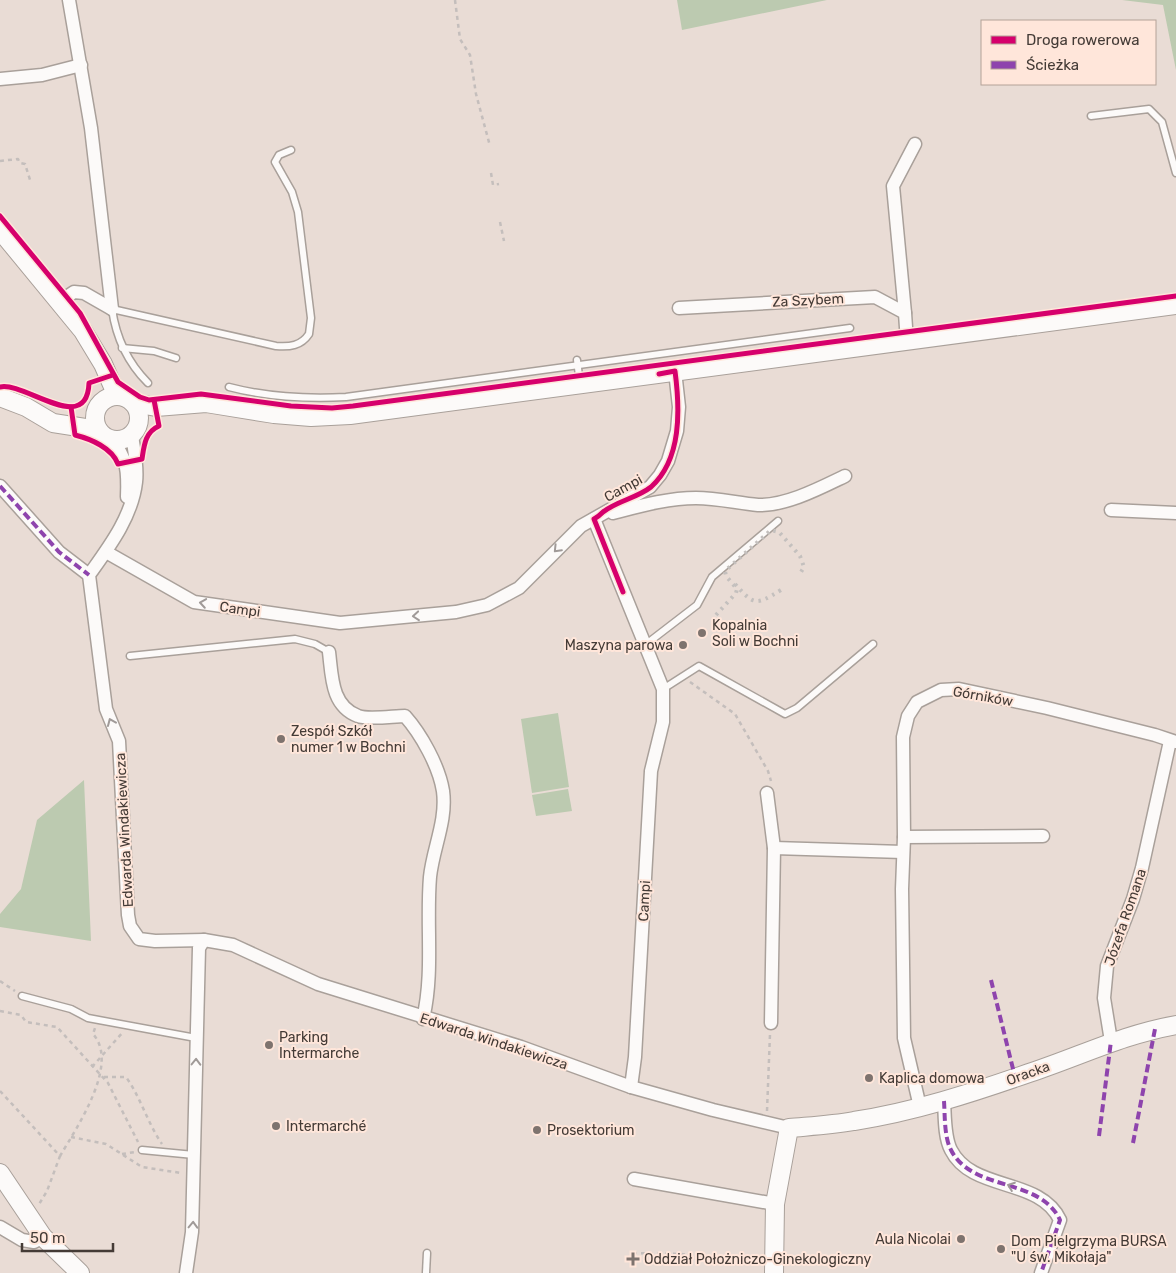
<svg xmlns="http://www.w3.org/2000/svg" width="1176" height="1273" font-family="Rubik,sans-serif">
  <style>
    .green { fill: #bccab0 }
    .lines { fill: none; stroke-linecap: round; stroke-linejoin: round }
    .lane-casing { stroke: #a9a09a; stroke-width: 9 }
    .street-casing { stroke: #a9a09a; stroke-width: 15 }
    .secondary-casing { stroke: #a9a09a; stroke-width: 20 }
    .path { stroke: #c4bebc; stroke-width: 2.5; stroke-dasharray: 4 4; stroke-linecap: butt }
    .lane { stroke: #fcfaf9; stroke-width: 6 }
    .street { stroke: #fcfaf9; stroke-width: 12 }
    .secondary { stroke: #fcfaf9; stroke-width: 18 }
    .rail { stroke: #c4c0be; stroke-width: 4; stroke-dasharray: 2.5 5; stroke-linecap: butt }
    .quiet { stroke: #8e44ad; stroke-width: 4; stroke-dasharray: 8 4; stroke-linecap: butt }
    .cycleway-casing { stroke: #ffe6da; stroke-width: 8 }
    .cycleway { stroke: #d6006c; stroke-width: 5 }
    .oneway { stroke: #a09a98 }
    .poi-dot { fill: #7e736e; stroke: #ffe6da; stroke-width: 2 }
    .labels { text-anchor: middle; stroke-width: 4; stroke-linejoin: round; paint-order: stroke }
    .street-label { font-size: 14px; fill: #443b36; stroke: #ffe6da }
    .poi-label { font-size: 14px; fill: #443b36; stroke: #ffe6da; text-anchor: start }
  </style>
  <rect width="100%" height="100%" fill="#e9dcd5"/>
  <g class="green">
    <polygon points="677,0 827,0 682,30"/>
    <polygon points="1122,0 1176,0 1176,70 1163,5"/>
    <polygon points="558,713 569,787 532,793 521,719"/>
    <polygon points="84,780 91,941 0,927 0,914 21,889 37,820"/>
    <polygon points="568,789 572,811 536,816 532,795"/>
  </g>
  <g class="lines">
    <defs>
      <g id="lane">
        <polyline points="1091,116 1149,109 1162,122 1176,173"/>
        <polyline points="122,348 154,351 176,358"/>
        <polyline points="577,360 580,384"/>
        <path d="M148 383C127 362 116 337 112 309L276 346C290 347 301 346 309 334L311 318 298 212 292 192 275 162 279 155 291 150"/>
        <path d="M229 387C267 397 306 399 346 397L850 328"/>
        <polyline points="645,645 697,605 712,577 778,521"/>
        <polyline points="130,656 295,639 315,644 329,652"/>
        <polyline points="663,689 699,666 785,714 797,708 873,644"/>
        <polyline points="22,996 71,1009 88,1018 196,1038"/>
        <polyline points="142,1150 194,1155"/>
        <polyline points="426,1273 427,1253"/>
      </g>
      <g id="street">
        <polyline points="69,0 91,128 112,309"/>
        <polyline points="0,79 42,75 81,65"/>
        <polyline points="59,302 74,292 84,293 112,309"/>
        <polyline points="679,308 875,297 905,313 907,342"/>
        <polyline points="905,313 893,186 915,144"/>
        <path d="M132 435C134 451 138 466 136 482 132 517 109 547 89 575L106 709 119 741 128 915 130 926 139 939 155 941 204 940"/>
        <path d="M111 440C128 457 128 474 127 497"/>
        <polyline points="0,486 59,552 89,575"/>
        <polyline points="1111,510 1176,513"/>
        <path d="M613 513C640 506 668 498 696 498 717 498 737 503 758 505 786 506 820 488 845 476"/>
        <polyline points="594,519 663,689 663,722 651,771 635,1057 631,1087"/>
        <polyline points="106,552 194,602 340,623 456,612 487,605 519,588 581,526 650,487 660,475 668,461 677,431 679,407 675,371"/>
        <path d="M329 652C332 676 331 706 358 716 368 720 394 716 405 716 421 734 439 766 443 791 447 821 433 848 430 877 426 925 434 972 423 1019"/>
        <polyline points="767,793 774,848"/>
        <polyline points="904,837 1043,836"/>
        <polyline points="771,1023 774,848 903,852"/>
        <polyline points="1111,1041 1104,998 1107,966 1133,899 1142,868 1170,741"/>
        <path d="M944 1101C945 1115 944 1137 951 1150 972 1192 1040 1177 1060 1220L1041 1273"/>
        <polyline points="920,1107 904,1038 902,889 904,837 903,737 908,716 917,702 941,690 959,689 1047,708 1155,735 1176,742"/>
        <polyline points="634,1179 775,1204"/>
        <polyline points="0,1227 22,1240 34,1242 43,1237"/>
        <polyline points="186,1273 192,1232 199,948 204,940 233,945 318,984 521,1047 631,1087 713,1110 789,1128"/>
      </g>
      <g id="secondary">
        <polyline points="0,230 83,331 103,364 117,396"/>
        <circle cx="117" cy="418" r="22"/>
        <polyline points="0,397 26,407 53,423 98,430"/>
        <polyline points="133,403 156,407 206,403 274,414 311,417 350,415 1176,305"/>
        <polyline points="0,1173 43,1237 80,1273"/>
        <path d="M774 1273 775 1204 789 1128C811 1126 832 1125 854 1121 913 1112 972 1093 1029 1073 1081 1056 1121 1035 1176 1025"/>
      </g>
    </defs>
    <use href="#lane" class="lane-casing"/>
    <use href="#street" class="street-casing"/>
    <use href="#secondary" class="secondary-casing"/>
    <g class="path">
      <polyline points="455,0 460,39 470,55 476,94 490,146"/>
      <polyline points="0,161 18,159 20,163 25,164 31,183"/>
      <polyline points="491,173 493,185 499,184"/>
      <polyline points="500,222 504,241"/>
      <polyline points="690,682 735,714 768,771 771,781"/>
      <polyline points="0,981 15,991"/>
      <polyline points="0,1011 21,1015 26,1022 57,1027 108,1083 138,1142"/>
      <polyline points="92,1067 123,1032"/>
      <path d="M104 1077H126C141 1098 147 1122 162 1144"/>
      <polyline points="0,1091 60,1156 47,1191 38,1206"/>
      <polyline points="767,1111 770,1034"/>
      <polyline points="71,1137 106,1144 142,1167 181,1173"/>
      <polyline points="122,1154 135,1152"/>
      <path d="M60 1156C77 1127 120 1064 93 1034L95 1028"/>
      <polyline points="633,1253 681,1254 760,1264"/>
    </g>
    <use href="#lane" class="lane"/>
    <use href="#street" class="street"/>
    <use href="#secondary" class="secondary"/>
    <g class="rail">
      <path d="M735 584C754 605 755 606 781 590"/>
      <polyline points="716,615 736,593 737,589 726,576 725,571 771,530 779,532 800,556 804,567 801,572"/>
    </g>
    <g class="quiet">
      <polyline points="0,486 59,552 89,575"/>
      <polyline points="991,980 1015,1077"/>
      <path d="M944 1101C945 1115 944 1137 951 1150 972 1192 1040 1177 1060 1220L1041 1273"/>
      <polyline points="1099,1136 1111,1041"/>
      <polyline points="1133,1143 1155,1029"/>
    </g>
    <defs>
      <g id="cycleway">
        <polyline points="0,216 80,313 118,382 140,397 149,400 201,394 291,406 332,408 353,406 1176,296"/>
        <path d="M0 387C24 381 87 437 89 383L113 375"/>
        <path d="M71 407 75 435C91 439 112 448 118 464L142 459C144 446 145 432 159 426L154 400"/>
        <path d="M623 592 594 519C598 517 600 515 603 512 617 501 637 498 651 487 682 459 680 409 675 371L659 374"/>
      </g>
    </defs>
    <use href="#cycleway" class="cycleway-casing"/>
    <use href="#cycleway" class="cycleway"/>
  </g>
  <defs><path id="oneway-chevron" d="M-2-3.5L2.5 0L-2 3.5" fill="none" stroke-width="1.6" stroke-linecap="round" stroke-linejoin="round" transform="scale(1.25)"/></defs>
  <g class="oneway">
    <use href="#oneway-chevron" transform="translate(557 549) rotate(134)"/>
    <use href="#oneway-chevron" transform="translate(203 603) rotate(-171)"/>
    <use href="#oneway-chevron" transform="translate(416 616) rotate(175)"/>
    <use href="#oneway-chevron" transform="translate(111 722) rotate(-113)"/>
    <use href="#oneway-chevron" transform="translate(196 1062) rotate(-89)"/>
    <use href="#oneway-chevron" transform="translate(1011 1186) rotate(-160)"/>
    <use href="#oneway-chevron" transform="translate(193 1225) rotate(-88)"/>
  </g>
  <g class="poi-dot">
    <circle cx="702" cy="633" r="5"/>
    <circle cx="683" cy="645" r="5"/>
    <circle cx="281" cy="739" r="5"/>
    <circle cx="269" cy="1045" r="5"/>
    <circle cx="869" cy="1078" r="5"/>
    <circle cx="276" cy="1126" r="5"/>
    <circle cx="537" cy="1130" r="5"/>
    <circle cx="961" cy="1239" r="5"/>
    <circle cx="1001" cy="1249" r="5"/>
    <path d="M630.5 1251.5h5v5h5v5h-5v5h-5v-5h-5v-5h5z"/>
  </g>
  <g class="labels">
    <g class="street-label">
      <text transform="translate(808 300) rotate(-3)" y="5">Za Szybem</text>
      <text transform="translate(623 488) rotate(-29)" y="5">Campi</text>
      <text transform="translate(240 609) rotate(8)" y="5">Campi</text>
      <text transform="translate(983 696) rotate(10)" y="5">Górników</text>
      <text transform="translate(124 830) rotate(-93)" y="5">Edwarda Windakiewicza</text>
      <text transform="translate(644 901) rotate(-87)" y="5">Campi</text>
      <text transform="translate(1125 917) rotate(-71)" y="5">Józefa Romana</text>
      <text transform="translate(494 1041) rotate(18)" y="5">Edwarda Windakiewicza</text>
      <text transform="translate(1028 1073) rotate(-20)" y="5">Oracka</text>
    </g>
    <g class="poi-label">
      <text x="712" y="630">Kopalnia<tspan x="712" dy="16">Soli w Bochni</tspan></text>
      <text x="673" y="650" text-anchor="end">Maszyna parowa</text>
      <text x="291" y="736">Zespół Szkół<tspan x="291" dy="16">numer 1 w Bochni</tspan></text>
      <text x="279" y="1042">Parking<tspan x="279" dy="16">Intermarche</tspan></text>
      <text x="879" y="1083">Kaplica domowa</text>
      <text x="286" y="1131">Intermarché</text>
      <text x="547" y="1135">Prosektorium</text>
      <text x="951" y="1244" text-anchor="end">Aula Nicolai</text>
      <text x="1011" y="1246">Dom Pielgrzyma BURSA<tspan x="1011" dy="16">"U św. Mikołaja"</tspan></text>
      <text x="644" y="1264">Oddział Położniczo-Ginekologiczny</text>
    </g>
  </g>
  <rect x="981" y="20" width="175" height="65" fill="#ffe6da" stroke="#b4a298"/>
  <rect x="991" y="36" width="25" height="8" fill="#d6006c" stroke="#b4a298"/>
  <text x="1026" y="45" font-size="15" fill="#443b36">Droga rowerowa</text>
  <rect x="991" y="61" width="25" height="8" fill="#8e44ad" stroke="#b4a298"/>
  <text x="1026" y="70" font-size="15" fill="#443b36">Ścieżka</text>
  <path d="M22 1243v8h91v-8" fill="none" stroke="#443b36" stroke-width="2.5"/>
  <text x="30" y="1243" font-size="15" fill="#443b36" stroke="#ffe6da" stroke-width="4" paint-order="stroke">50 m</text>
</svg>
